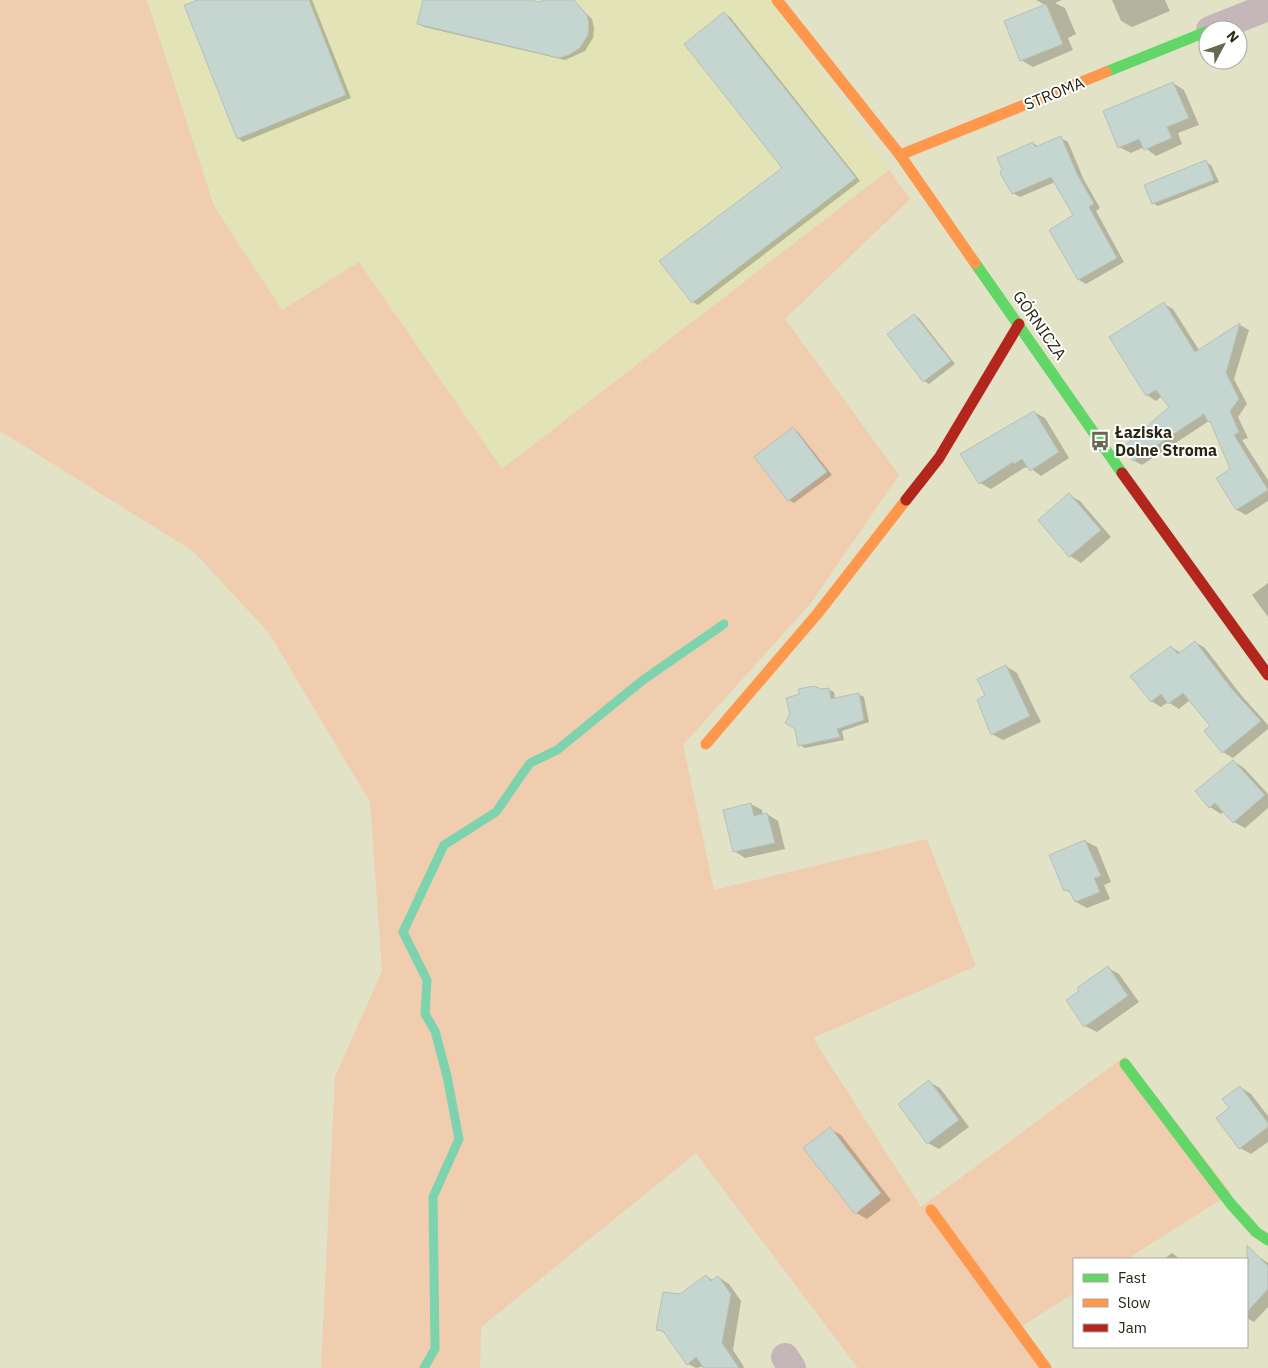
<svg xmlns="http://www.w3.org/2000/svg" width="1268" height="1368" font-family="'IBM Plex Sans',sans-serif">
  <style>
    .built { fill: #e2e3b6 }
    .green { fill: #efcdae }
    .shadow { fill: #0003 }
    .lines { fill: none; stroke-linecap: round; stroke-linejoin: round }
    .stream { stroke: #7dd3ae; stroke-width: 9 }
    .building { fill: #c5d5cf; stroke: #b6c1b9 }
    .street { stroke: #c5b6b9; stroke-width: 28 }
    .fast { stroke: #63d668; stroke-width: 11 }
    .slow { stroke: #ff974d; stroke-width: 11 }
    .jam { stroke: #b3261e; stroke-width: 11 }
    .labels { text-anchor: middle; stroke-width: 4; stroke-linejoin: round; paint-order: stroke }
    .street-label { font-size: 16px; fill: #262613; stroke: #fff }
    .poi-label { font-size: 16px; font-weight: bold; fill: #262613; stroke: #fff; text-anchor: start }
  </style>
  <rect width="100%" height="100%" fill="#e1e2c6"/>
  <polygon class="built" points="147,0 771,0 889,170 502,470 360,263 282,310 214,206"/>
  <polygon class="green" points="0,0 147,0 214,206 282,310 359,262 502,469 889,170 910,199 785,319 899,475 810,604 683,745 714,890 927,839 976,966 813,1038 921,1207 1125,1056 1231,1193 1127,1259 1074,1259 1074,1293 1019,1328 1047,1368 858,1368 696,1153 481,1327 480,1368 321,1368 335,1077 382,971 370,802 269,633 193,551 0,431"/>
  <g class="shadow">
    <polygon points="201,0 312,0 351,98 243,142 238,138"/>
    <polygon points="424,0 528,0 532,7 547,0 572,0 592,19 594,28 593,38 585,51 565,60 424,27 419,24"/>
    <polygon points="1036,0 1062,0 1055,3 1065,8 1076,34 1068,38 1073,50 1033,67 1021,60 1045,5"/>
    <polygon points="1112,0 1165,0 1170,11 1132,27 1121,21"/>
    <polygon points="724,14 730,17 860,181 698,305 693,302 784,168"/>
    <polygon points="1173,83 1184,90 1199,125 1178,133 1182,144 1156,156 1144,147 1131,153 1119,147"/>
    <polygon points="1061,138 1068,142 1084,180 1100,208 1096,211 1124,262 1086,284 1079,280 1051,230 1074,215 1055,182 1020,197 1013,193 1033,143 1039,147"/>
    <polygon points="1206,162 1211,165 1219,182 1158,206 1153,203"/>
    <polygon points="1164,304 1173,309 1199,350 1240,325 1249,330 1234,379 1247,404 1238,417 1248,438 1242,440 1268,480 1268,501 1246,515 1237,510 1217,478 1231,469 1212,423 1209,421 1142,465 1133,460 1170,408 1162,396 1156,401 1147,395"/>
    <polygon points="914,315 919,318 955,364 929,384 924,381 889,335"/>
    <polygon points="1034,412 1045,418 1069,458 1041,476 1029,467 1024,468 991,489 980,483"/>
    <polygon points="793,429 798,432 832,475 794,503 789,500 756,457"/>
    <polygon points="1069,495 1080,501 1111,537 1081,563 1070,556"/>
    <polygon points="1268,583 1268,617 1252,595"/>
    <polygon points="1195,642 1205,648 1241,695 1268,725 1268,729 1233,758 1223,752 1205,732 1212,726 1190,700 1179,709 1168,702 1161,707 1151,701 1171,647 1181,653"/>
    <polygon points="1006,666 1017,673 1041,722 1003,740 992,734 987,696"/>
    <polygon points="828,689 834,692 835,699 858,694 864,697 869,722 842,731 844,740 805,748 800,745 821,691"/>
    <polygon points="1233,761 1244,768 1268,794 1268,808 1245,828 1234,822 1224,811 1221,814 1210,807 1197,792"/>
    <polygon points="751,804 762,810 763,815 767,814 778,821 785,849 745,858 734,851"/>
    <polygon points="1085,841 1097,847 1111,882 1104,885 1110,899 1087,908 1076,902 1073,894 1065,890"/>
    <polygon points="1108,968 1119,974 1139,1002 1097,1032 1085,1026"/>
    <polygon points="929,1082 940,1088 969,1127 939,1149 928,1143"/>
    <polygon points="1240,1087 1251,1094 1268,1116 1268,1142 1251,1154 1240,1148 1231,1108"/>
    <polygon points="830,1129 841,1135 891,1200 867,1219 856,1213"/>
    <polygon points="1172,1253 1180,1259 1164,1259"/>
    <polygon points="1255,1254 1268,1263 1268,1307 1254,1322 1247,1318 1247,1263"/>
    <polygon points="706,1276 713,1280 718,1277 729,1284 741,1301 733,1350 744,1367 743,1368 706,1368 704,1366 696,1368 688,1364 666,1334 658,1329 681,1295"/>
  </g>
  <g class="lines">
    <polyline class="stream" points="424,1368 435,1349 433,1197 459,1139 447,1076 435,1031 425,1014 427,980 403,932 444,845 496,812 530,763 557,750 643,680 724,624"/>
  </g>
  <g class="building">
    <polygon points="198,0 309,0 346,95 237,139 184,5"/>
    <polygon points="423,0 531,0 539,2 544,0 574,0 587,15 589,25 588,35 580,48 569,55 559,58 547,55 417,24"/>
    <polygon points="1046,4 1063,44 1020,61 1004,21"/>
    <polygon points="724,12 856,178 692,303 659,261 782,168 684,44"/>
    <polygon points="1173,82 1189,118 1167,127 1172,138 1144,150 1139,139 1118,148 1103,111"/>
    <polygon points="1061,136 1077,174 1094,204 1089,207 1117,258 1078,280 1049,230 1073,215 1051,177 1012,194 1000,173 1002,169 997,158 1033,142 1035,147"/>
    <polygon points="1206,160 1214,180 1152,204 1144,185"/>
    <polygon points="1164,302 1195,352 1240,323 1226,373 1239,399 1230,411 1239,432 1234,435 1268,490 1236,510 1216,478 1230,469 1210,421 1208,422 1204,414 1133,461 1123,447 1169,407 1156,390 1146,396 1109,337"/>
    <polygon points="914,314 951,361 923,382 887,334"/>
    <polygon points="1034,411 1059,452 1030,471 1022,459 1014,464 1013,462 979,484 960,454"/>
    <polygon points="793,427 827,472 788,501 754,457"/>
    <polygon points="1069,493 1101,530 1069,557 1038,520"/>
    <polygon points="1195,641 1231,688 1261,721 1222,753 1204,731 1210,726 1183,693 1168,704 1161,694 1151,702 1130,676 1171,646 1178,654"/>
    <polygon points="1006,665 1030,716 991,735 977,700 985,695 977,679"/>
    <polygon points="814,686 821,689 829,688 831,699 859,693 864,720 837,729 840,737 798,746 795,729 785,723 790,714 786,698 800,694 798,689"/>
    <polygon points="1233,760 1265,795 1233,823 1215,803 1209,808 1195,791"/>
    <polygon points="751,803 754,816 767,813 775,843 733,852 723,810"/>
    <polygon points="1085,840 1101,876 1094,878 1100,892 1075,902 1069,890 1064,891 1049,855"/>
    <polygon points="1108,966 1128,996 1084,1027 1066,1000 1079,991 1077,988"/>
    <polygon points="929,1080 959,1120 927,1144 898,1104"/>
    <polygon points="1240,1086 1268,1123 1268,1127 1239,1149 1216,1118 1229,1108 1222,1099"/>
    <polygon points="830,1127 881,1193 855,1214 803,1148"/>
    <polygon points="1247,1245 1268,1266 1268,1289 1247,1312"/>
    <polygon points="706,1275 711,1281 718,1276 731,1294 722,1343 739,1368 704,1368 696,1357 687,1365 663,1331 656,1330 663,1292 680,1294"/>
  </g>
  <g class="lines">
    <g class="street">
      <polyline points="1210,30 1268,7"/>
      <polyline points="785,1357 792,1368"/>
    </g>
    <g class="fast">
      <polyline points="1106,72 1208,31"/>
      <polyline points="975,263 1122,473"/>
      <polyline points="1125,1064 1230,1203 1256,1232 1268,1240"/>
    </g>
    <g class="slow">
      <polyline points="777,0 900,155 975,263"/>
      <polyline points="900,155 1106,72"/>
      <polyline points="706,744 818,613 906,500"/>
      <polyline points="931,1210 1046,1368"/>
    </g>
    <g class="jam">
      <polyline points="1122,473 1268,675"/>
      <polyline points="906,500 939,458 1019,324"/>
    </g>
  </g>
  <defs>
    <symbol id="bus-bare" viewBox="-9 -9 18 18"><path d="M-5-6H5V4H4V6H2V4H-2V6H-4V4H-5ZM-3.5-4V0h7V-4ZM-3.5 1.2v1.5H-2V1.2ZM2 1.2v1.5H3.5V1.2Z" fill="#676852" stroke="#fff" stroke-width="2.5" paint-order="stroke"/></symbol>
  </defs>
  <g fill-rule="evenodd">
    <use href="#bus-bare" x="1086" y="427" width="28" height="28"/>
  </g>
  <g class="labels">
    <g class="street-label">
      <text transform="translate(1054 93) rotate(-22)" y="6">STROMA</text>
      <text transform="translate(1040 325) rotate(55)" y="6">GÓRNICZA</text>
    </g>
    <g class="poi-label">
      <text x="1115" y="438">Łaziska<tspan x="1115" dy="18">Dolne Stroma</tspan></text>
    </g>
  </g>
  <rect x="1073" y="1258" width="175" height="90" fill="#ffffff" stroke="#a8a8a1"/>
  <rect x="1083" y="1274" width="25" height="8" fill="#63d668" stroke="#a8a8a1"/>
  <text x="1118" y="1283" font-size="15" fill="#262613">Fast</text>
  <rect x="1083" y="1299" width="25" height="8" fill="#ff974d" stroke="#a8a8a1"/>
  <text x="1118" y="1308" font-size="15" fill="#262613">Slow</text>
  <rect x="1083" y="1324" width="25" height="8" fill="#b3261e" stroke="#a8a8a1"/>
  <text x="1118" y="1333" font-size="15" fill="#262613">Jam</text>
  <g transform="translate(1223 45) rotate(49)"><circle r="24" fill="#ffffff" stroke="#a8a8a1"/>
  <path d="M0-4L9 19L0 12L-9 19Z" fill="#676852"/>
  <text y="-8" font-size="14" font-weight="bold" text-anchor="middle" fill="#262613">N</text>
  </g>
</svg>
